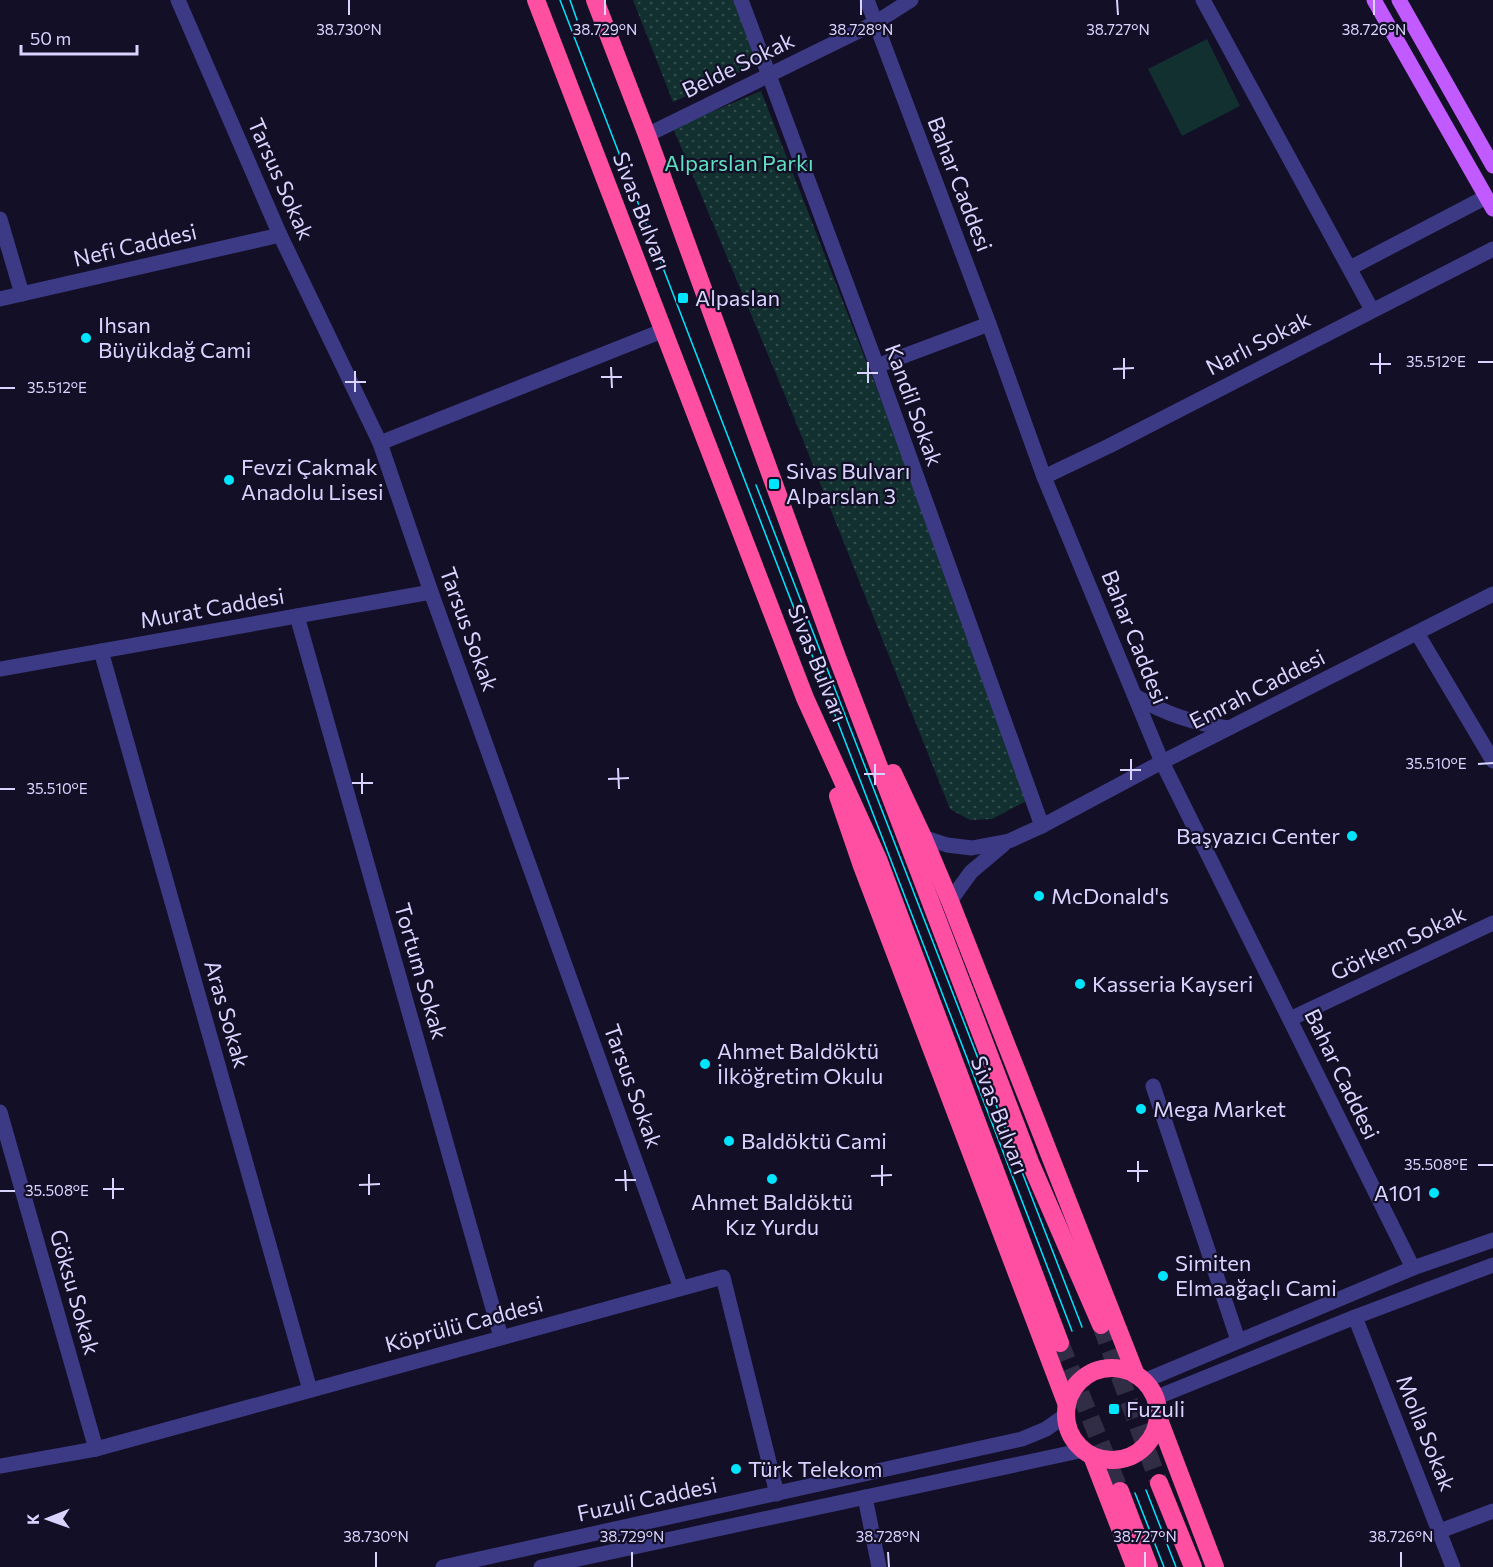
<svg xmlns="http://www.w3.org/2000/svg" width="1493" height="1567" font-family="Commissioner,sans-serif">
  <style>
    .grass { fill: url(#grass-dots) }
    .pitch { fill: #12302f }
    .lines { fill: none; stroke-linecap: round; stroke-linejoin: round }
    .highway-tunnel { stroke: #312d47; stroke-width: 18; stroke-dasharray: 18 9; stroke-linecap: butt }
    .minor { stroke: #3d3a85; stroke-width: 15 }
    .major { stroke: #c25bff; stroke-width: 15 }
    .highway { stroke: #ff4fa3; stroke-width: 18 }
    .tram { stroke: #00e5ff; stroke-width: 1.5 }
    .ticks { fill: none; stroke: #d9d4ff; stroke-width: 2 }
    .poi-dot { fill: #00e5ff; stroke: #130f26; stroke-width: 2 }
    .labels { text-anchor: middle; stroke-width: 4.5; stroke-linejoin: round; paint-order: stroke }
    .street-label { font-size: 22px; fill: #d9d4ff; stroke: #130f26 }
    .park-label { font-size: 22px; fill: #5fe0c0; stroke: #130f26 }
    .poi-label { font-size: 22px; fill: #d9d4ff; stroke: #130f26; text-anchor: start }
    .ticks-label { font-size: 15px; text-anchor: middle; fill: #d9d4ff; stroke: #130f26; stroke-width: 4.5; stroke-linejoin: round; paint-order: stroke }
  </style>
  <defs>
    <pattern id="grass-dots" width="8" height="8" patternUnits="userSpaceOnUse" patternTransform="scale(1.5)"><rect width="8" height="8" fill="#12302f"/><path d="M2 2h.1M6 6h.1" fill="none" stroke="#344d4e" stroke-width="1.8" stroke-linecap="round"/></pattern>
  </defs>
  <rect width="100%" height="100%" fill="#130f26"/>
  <g class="grass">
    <polygon points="633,0 735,0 760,63 673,102"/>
    <polygon points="761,91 931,528 1030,799 992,819 970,820 950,809 789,405 673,128"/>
  </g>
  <polygon class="pitch" points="1207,39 1240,106 1182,136 1148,69"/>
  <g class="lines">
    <g class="highway-tunnel">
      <polyline points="1101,1325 1159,1483"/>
      <polyline points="1060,1343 1120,1491"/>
    </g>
    <g class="minor">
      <polyline points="178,0 280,235 380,443 431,592 681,1288"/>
      <polyline points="741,0 877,366 1042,826"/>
      <polyline points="867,0 989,324 1044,477 1162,762 1413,1268"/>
      <polyline points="1203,0 1372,310"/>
      <polyline points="647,135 875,23 911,0"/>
      <polyline points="0,219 22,294"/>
      <polyline points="1350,268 1486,197"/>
      <polyline points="0,299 280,235"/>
      <polyline points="877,366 989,324"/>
      <polyline points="380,443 662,331"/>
      <polyline points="1044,477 1109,446 1493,249"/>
      <polyline points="297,616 501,1337"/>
      <polyline points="1417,633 1493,761"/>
      <polyline points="101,651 310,1390"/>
      <polyline points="0,669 431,592"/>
      <path d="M1135 696C1165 714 1194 724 1229 728"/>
      <polyline points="923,837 947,845 972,848 1009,841 1042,826 1162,762 1493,594"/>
      <polyline points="950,901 971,872 1003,845"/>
      <polyline points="1290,1019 1493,923"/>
      <polyline points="1153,1086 1238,1340"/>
      <polyline points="0,1112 96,1449"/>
      <polyline points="1355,1317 1453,1567"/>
      <polyline points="1144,1381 1413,1268 1493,1240"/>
      <polyline points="1155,1398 1355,1317 1493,1265"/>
      <polyline points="0,1466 96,1449 723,1277 777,1494"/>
      <polyline points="865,1497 879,1567"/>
      <polyline points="1440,1531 1493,1511"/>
      <polyline points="443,1567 1022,1439 1046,1429 1066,1415"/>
      <polyline points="541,1567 1084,1450"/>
    </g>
    <g class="major">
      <polyline points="1374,0 1493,209"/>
      <polyline points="1399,0 1493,166"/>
    </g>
    <g class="highway">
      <polyline points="536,0 805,698 878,859 1060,1343"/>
      <polyline points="595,0 647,135 837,657 1030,1162 1101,1325"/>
      <polyline points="893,773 923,837 950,901 1136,1375"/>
      <polyline points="838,796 862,866 1067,1405"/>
      <circle cx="1112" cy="1414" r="46"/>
      <polyline points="1158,1417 1215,1567"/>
      <polyline points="1092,1456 1135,1567"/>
      <polyline points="1159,1483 1193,1567"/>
      <polyline points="1120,1491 1149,1567"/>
    </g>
    <g class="tram">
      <polyline points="560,0 1072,1331"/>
      <polyline points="570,0 577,20"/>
      <polyline points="756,485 1082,1327"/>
      <polyline points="1146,1490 1176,1567"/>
      <polyline points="1135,1493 1164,1567"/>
    </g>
  </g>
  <path class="ticks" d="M349 0V15M605 0V15M861 0V15M1117 0 1118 15M1374 0V15M1380 353V374M1124 358V379M868 362V383M1478 362H1493M1370 364H1391M611 367 612 388M1113 369 1134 368M355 371V392M857 373H878M601 377H622M345 382H366M0 388H15M1131 759V780M875 764V785M1478 764 1493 763M618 768 619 789M1120 770H1141M362 773V794M864 774H885M608 779 629 778M352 783H373M0 789H15M1138 1161V1182M882 1165V1186M1478 1165H1493M625 1170 626 1191M1127 1171H1148M369 1174V1195M871 1176 892 1175M113 1178V1199M615 1180H636M359 1185 380 1184M103 1189H124M0 1191H15M376 1552V1567M632 1552V1567M888 1552 889 1567M1145 1552V1567M1401 1552V1567"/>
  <g class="poi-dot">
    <rect x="677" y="292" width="12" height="12" rx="3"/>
    <circle cx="86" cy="338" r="6"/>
    <circle cx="229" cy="480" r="6"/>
    <rect x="768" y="478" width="12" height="12" rx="3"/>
    <circle cx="1352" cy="836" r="6"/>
    <circle cx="1039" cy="896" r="6"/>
    <circle cx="1080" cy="984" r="6"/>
    <circle cx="705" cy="1064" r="6"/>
    <circle cx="1141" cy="1109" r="6"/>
    <circle cx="729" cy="1141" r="6"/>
    <circle cx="772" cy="1179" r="6"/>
    <circle cx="1434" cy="1193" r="6"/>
    <circle cx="1163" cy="1276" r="6"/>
    <rect x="1108" y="1403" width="12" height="12" rx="3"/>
    <circle cx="736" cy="1469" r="6"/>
  </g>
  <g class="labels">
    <g class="street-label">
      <text transform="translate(738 65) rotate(-26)" y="8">Belde Sokak</text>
      <text transform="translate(281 179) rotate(66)" y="8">Tarsus Sokak</text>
      <text transform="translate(960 184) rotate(69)" y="8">Bahar Caddesi</text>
      <text transform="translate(642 211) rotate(69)" y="8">Sivas Bulvarı</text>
      <text transform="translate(135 245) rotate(-13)" y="8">Nefi Caddesi</text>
      <text transform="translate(1258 343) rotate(-27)" y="8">Narlı Sokak</text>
      <text transform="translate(914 405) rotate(70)" y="8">Kandil Sokak</text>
      <text transform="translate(212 608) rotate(-10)" y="8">Murat Caddesi</text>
      <text transform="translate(469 629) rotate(70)" y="8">Tarsus Sokak</text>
      <text transform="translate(1135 637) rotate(68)" y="8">Bahar Caddesi</text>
      <text transform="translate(818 663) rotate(68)" y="8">Sivas Bulvarı</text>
      <text transform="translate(1257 689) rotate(-27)" y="8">Emrah Caddesi</text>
      <text transform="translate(1398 943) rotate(-25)" y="8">Görkem Sokak</text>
      <text transform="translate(421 971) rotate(74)" y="8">Tortum Sokak</text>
      <text transform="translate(227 1014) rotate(74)" y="8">Aras Sokak</text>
      <text transform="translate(1342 1074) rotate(64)" y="8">Bahar Caddesi</text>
      <text transform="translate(633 1086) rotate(70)" y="8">Tarsus Sokak</text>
      <text transform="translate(1000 1115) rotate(69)" y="8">Sivas Bulvarı</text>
      <text transform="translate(75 1292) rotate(74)" y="8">Göksu Sokak</text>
      <text transform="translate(464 1324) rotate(-15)" y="8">Köprülü Caddesi</text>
      <text transform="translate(1426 1433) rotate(68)" y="8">Molla Sokak</text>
      <text transform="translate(647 1499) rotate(-12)" y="8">Fuzuli Caddesi</text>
    </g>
    <g class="park-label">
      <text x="739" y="171">Alparslan Parkı</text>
    </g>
    <g class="poi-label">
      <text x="695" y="306">Alpaslan</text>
      <text x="98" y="333">Ihsan<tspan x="98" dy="25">Büyükdağ Cami</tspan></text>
      <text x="241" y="475">Fevzi Çakmak<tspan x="241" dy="25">Anadolu Lisesi</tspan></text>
      <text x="786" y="479">Sivas Bulvarı<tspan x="786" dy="25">Alparslan 3</tspan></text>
      <text x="1340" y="844" text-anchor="end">Başyazıcı Center</text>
      <text x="1051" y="904">McDonald's</text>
      <text x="1092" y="992">Kasseria Kayseri</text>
      <text x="717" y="1059">Ahmet Baldöktü<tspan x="717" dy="25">İlköğretim Okulu</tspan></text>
      <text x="1153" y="1117">Mega Market</text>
      <text x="741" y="1149">Baldöktü Cami</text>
      <text x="1422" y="1201" text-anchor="end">A101</text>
      <text x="772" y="1210" text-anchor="middle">Ahmet Baldöktü<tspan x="772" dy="25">Kız Yurdu</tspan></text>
      <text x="1175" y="1271">Simiten<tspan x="1175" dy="25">Elmaağaçlı Cami</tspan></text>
      <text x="1126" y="1417">Fuzuli</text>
      <text x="748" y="1477">Türk Telekom</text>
    </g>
  </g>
  <g class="ticks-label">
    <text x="349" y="35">38.730°N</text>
    <text x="605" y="35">38.729°N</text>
    <text x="861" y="35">38.728°N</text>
    <text x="1118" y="35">38.727°N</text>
    <text x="1374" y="35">38.726°N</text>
    <text x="1436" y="367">35.512°E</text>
    <text x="57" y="393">35.512°E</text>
    <text x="1436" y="769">35.510°E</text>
    <text x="57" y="794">35.510°E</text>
    <text x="1436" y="1170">35.508°E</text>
    <text x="57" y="1196">35.508°E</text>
    <text x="376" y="1542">38.730°N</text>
    <text x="632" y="1542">38.729°N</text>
    <text x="888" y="1542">38.728°N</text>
    <text x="1145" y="1542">38.727°N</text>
    <text x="1401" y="1542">38.726°N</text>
  </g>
  <g transform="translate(48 1519) rotate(269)" stroke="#130f26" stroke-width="4.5" paint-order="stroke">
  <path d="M0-4.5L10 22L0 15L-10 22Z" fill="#d9d4ff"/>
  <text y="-9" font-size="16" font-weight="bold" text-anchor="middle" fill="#d9d4ff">K</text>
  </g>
  <path d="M21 45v9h116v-9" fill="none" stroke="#d9d4ff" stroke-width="3"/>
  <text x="30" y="45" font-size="18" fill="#d9d4ff" stroke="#130f26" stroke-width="4.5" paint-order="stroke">50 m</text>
</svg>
